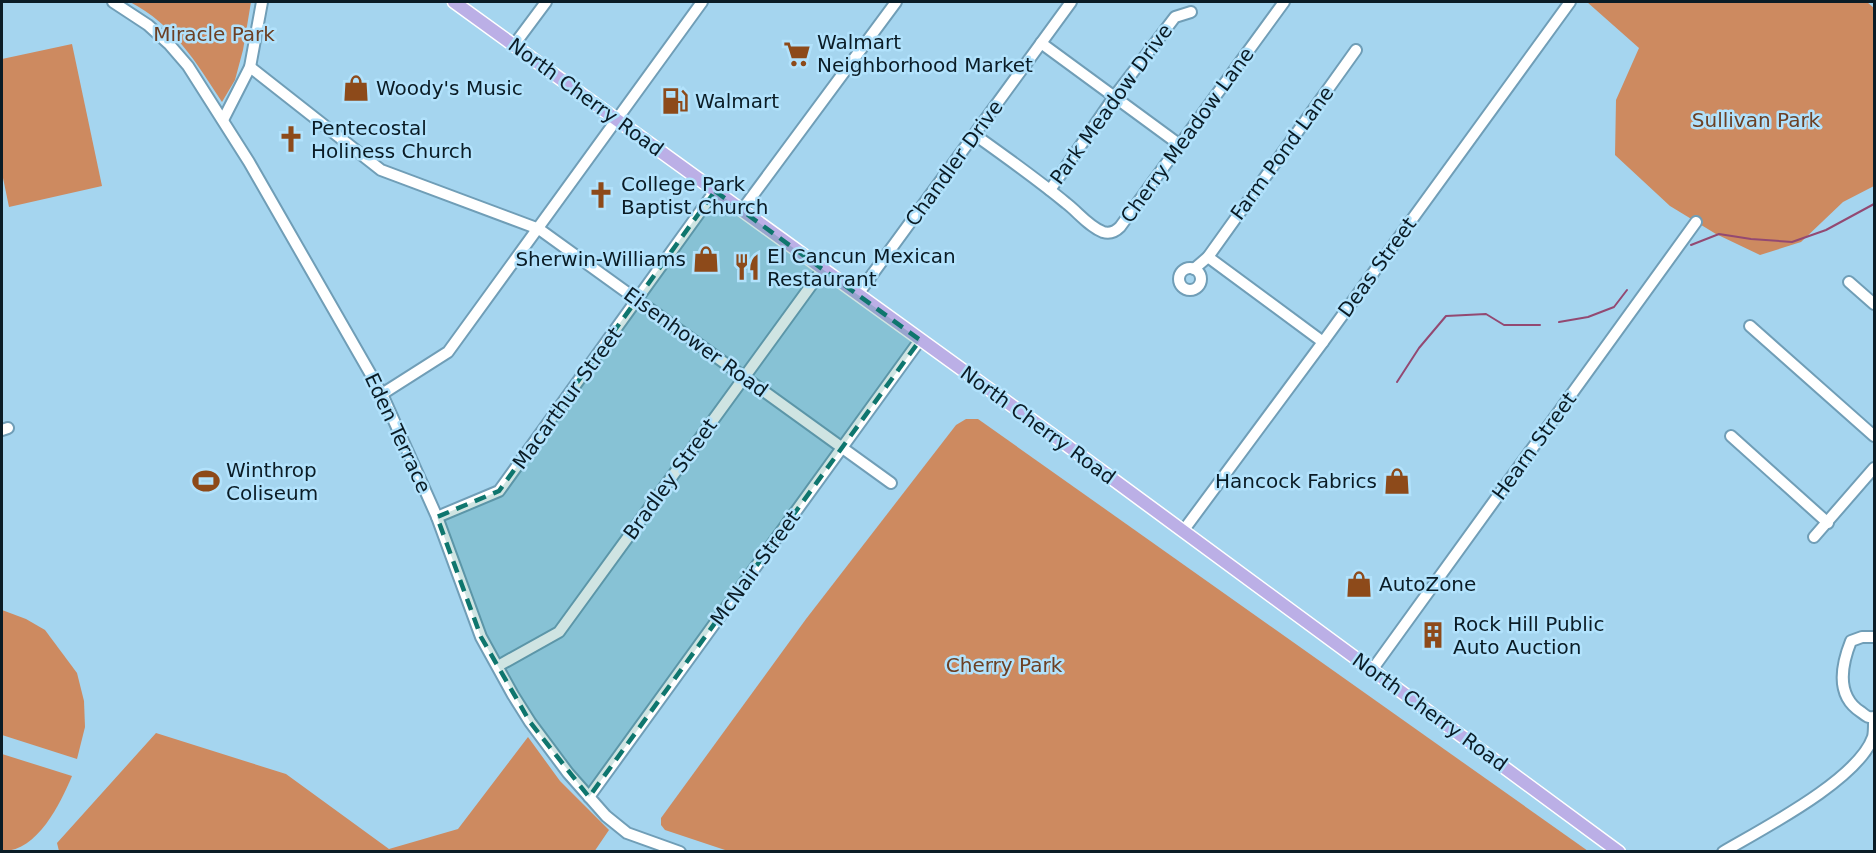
<svg xmlns="http://www.w3.org/2000/svg" width="1876" height="853" font-family="'DejaVu Sans',sans-serif">
  <style>
    .green { fill: #cd8a60 }
    .lines { fill: none; stroke-linecap: round; stroke-linejoin: round }
    .stream { stroke: #934972; stroke-width: 2 }
    .minor-casing { stroke: #709eb7; stroke-width: 14 }
    .major-casing { stroke: #fff; stroke-width: 15 }
    .minor { stroke: #fff; stroke-width: 10 }
    .major { stroke: #bbafe6; stroke-width: 12 }
    .marked { fill: #0f766e; fill-opacity: 0.2; stroke: #0f766e; stroke-width: 4.5; stroke-dasharray: 12 8; stroke-linejoin: round }
    .labels { text-anchor: middle; stroke-width: 5; stroke-linejoin: round; paint-order: stroke }
    .park-label { font-size: 20px; fill: #6c4024; stroke: #b2e2fc }
    .poi-label { font-size: 20px; fill: #0a1c26; stroke: #b2e2fc; text-anchor: start }
    .street-label { font-size: 20px; fill: #0a1c26; stroke: #b2e2fc }
  </style>
  <rect width="100%" height="100%" fill="#a5d5ef"/>
  <g class="green">
    <path d="M130 2H251L243 50 235 80 222 102C196 62 174 25 130 2Z"/>
    <polygon points="1587,2 1867,2 1874,8 1874,186 1843,202 1801,242 1760,255 1716,234 1670,206 1615,155 1616,100 1639,48"/>
    <polygon points="72,44 102,186 9,207 2,173 2,59"/>
    <polygon points="966,419 978,419 1588,851 731,852 665,830 661,825 661,818 806,619 956,425"/>
    <polygon points="2,610 26,619 45,630 77,673 84,701 85,727 77,759 2,735"/>
    <polygon points="156,733 286,774 389,849 458,829 528,737 560,781 609,830 594,852 59,851 57,843"/>
    <path d="M2 754 72 776C60 804 37 852 2 851Z"/>
  </g>
  <g class="lines">
    <g class="stream">
      <polyline points="1691,245 1719,234 1751,239 1792,242 1826,230 1874,204"/>
      <polyline points="1559,322 1588,317 1614,307 1627,290"/>
      <polyline points="1397,382 1419,348 1446,316 1486,314 1504,325 1540,325"/>
    </g>
    <defs>
      <g id="minor">
        <polyline points="113,2 148,25 169,44 188,66 249,162 382,394 437,517 481,637 513,695 530,722 568,773 606,816 627,833 680,852"/>
        <polyline points="1041,43 1180,145"/>
        <polyline points="514,45 546,2"/>
        <polyline points="250,67 381,170 539,229 891,483"/>
        <polyline points="223,120 250,67 262,2"/>
        <path d="M975 135C1006 157 1037 179 1066 203 1078 212 1088 226 1103 232 1110 234 1115 232 1120 227L1284 2"/>
        <polyline points="1050,190 1114,97 1175,17 1191,12"/>
        <polyline points="742,210 896,2"/>
        <polyline points="1208,257 1323,342"/>
        <circle cx="1190" cy="279" r="11"/>
        <polyline points="1194,269 1208,257 1356,50"/>
        <polyline points="1849,282 1874,304"/>
        <polyline points="858,294 1071,2"/>
        <polyline points="1750,326 1874,436"/>
        <polyline points="382,394 448,352 702,2"/>
        <polyline points="2,430 8,428"/>
        <polyline points="1731,436 1828,523"/>
        <polyline points="437,517 499,491 715,191"/>
        <polyline points="1183,531 1323,342 1570,2"/>
        <polyline points="1814,537 1874,468"/>
        <path d="M1874 637H1862L1851 641C1841 666 1836 696 1861 712 1866 716 1868 718 1874 717"/>
        <polyline points="498,666 559,632 823,269"/>
        <polyline points="1372,670 1696,222"/>
        <polyline points="589,797 920,340"/>
        <path d="M1723 852C1762 829 1858 780 1873 737 1874 733 1874 728 1874 723"/>
      </g>
      <polyline id="major" points="454,2 1065,444 1619,852"/>
    </defs>
    <use href="#minor" class="minor-casing"/>
    <use href="#major" class="major-casing"/>
    <use href="#minor" class="minor"/>
    <use href="#major" class="major"/>
  </g>
  <path class="marked" d="M715 191 920 340 589 797 530 722 481 637 437 517 499 491Z"/>
  <defs>
    <symbol id="supermarket-bare" viewBox="-9 -9 18 18"><path d="M-6-5.5h2.5l.6 2H6L4.5 2H-2.5L-4.4-4H-6ZM-1.5 3.2a1.3 1.3 0 1 0 .1 0ZM3 3.2a1.3 1.3 0 1 0 .1 0Z" fill="#8d4a1a" stroke="#b2e2fc" stroke-width="2.5" paint-order="stroke"/></symbol>
    <symbol id="shop-bare" viewBox="-9 -9 18 18"><path d="M-5-2.5h2.3a2.7 3.5 0 0 1 5.4 0H5L5.5 6h-11ZM-1.5-2.5h3a1.5 2.3 0 0 0-3 0Z" fill="#8d4a1a" stroke="#b2e2fc" stroke-width="2.5" paint-order="stroke"/></symbol>
    <symbol id="fuel-bare" viewBox="-9 -9 18 18"><path d="M-5.5-6h7V0h2V4h1.3V-2.5L3-4.5l.8-.8L6-3V5H2.5V1h-1V6h-7ZM-4.2-4.7v3.2H.2V-4.7Z" fill="#8d4a1a" stroke="#b2e2fc" stroke-width="2.5" paint-order="stroke"/></symbol>
    <symbol id="church-bare" viewBox="-9 -9 18 18"><path d="M-1.2-6h2.4v3.5h3.3v2.4h-3.3V6h-2.4V-.1h-3.3v-2.4h3.3Z" fill="#8d4a1a" stroke="#b2e2fc" stroke-width="2.5" paint-order="stroke"/></symbol>
    <symbol id="restaurant-bare" viewBox="-9 -9 18 18"><path d="M-5-6h1v4h1v-4h1v4h1v-4h1v5L-1.5 .5V6h-2V.5L-5-1ZM5-6V6H3V1.5H1.5Q1.5-4 5-6Z" fill="#8d4a1a" stroke="#b2e2fc" stroke-width="2.5" paint-order="stroke"/></symbol>
    <symbol id="stadium-bare" viewBox="-9 -9 18 18"><path d="M0-5a6.5 5 0 1 0 0 10a6.5 5 0 1 0 0-10ZM-3.5-1.8h7v3.6h-7Z" fill="#8d4a1a" stroke="#b2e2fc" stroke-width="2.5" paint-order="stroke"/></symbol>
    <symbol id="building-bare" viewBox="-9 -9 18 18"><path d="M-4-6H4V6H1V3H-1V6H-4ZM-2.5-4.3h1.7v1.8h-1.7ZM.8-4.3h1.7v1.8H.8ZM-2.5-1h1.7V.8h-1.7ZM.8-1h1.7V.8H.8Z" fill="#8d4a1a" stroke="#b2e2fc" stroke-width="2.5" paint-order="stroke"/></symbol>
  </defs>
  <g fill-rule="evenodd">
    <use href="#supermarket-bare" x="778" y="35" width="38" height="38"/>
    <use href="#shop-bare" x="337" y="69" width="38" height="38"/>
    <use href="#fuel-bare" x="656" y="82" width="38" height="38"/>
    <use href="#church-bare" x="272" y="120" width="38" height="38"/>
    <use href="#church-bare" x="582" y="176" width="38" height="38"/>
    <use href="#shop-bare" x="687" y="240" width="38" height="38"/>
    <use href="#restaurant-bare" x="728" y="248" width="38" height="38"/>
    <use href="#stadium-bare" x="187" y="462" width="38" height="38"/>
    <use href="#shop-bare" x="1378" y="462" width="38" height="38"/>
    <use href="#shop-bare" x="1340" y="565" width="38" height="38"/>
    <use href="#building-bare" x="1414" y="616" width="38" height="38"/>
  </g>
  <g class="labels">
    <g class="park-label">
      <text x="214" y="41">Miracle Park</text>
      <text x="1756" y="127">Sullivan Park</text>
      <text x="1004" y="672">Cherry Park</text>
    </g>
    <g class="poi-label">
      <text x="817" y="49">Walmart<tspan x="817" dy="23">Neighborhood Market</tspan></text>
      <text x="376" y="95">Woody's Music</text>
      <text x="695" y="108">Walmart</text>
      <text x="311" y="135">Pentecostal<tspan x="311" dy="23">Holiness Church</tspan></text>
      <text x="621" y="191">College Park<tspan x="621" dy="23">Baptist Church</tspan></text>
      <text x="767" y="263">El Cancun Mexican<tspan x="767" dy="23">Restaurant</tspan></text>
      <text x="686" y="266" text-anchor="end">Sherwin-Williams</text>
      <text x="226" y="477">Winthrop<tspan x="226" dy="23">Coliseum</tspan></text>
      <text x="1377" y="488" text-anchor="end">Hancock Fabrics</text>
      <text x="1379" y="591">AutoZone</text>
      <text x="1453" y="631">Rock Hill Public<tspan x="1453" dy="23">Auto Auction</tspan></text>
    </g>
    <g class="street-label">
      <text transform="translate(586 97) rotate(36)" y="7">North Cherry Road</text>
      <text transform="translate(1111 104) rotate(-54)" y="7">Park Meadow Drive</text>
      <text transform="translate(1187 135) rotate(-54)" y="7">Cherry Meadow Lane</text>
      <text transform="translate(1282 153) rotate(-54)" y="7">Farm Pond Lane</text>
      <text transform="translate(954 163) rotate(-54)" y="7">Chandler Drive</text>
      <text transform="translate(1377 267) rotate(-54)" y="7">Deas Street</text>
      <text transform="translate(696 342) rotate(36)" y="7">Eisenhower Road</text>
      <text transform="translate(567 398) rotate(-54)" y="7">Macarthur Street</text>
      <text transform="translate(1038 425) rotate(36)" y="7">North Cherry Road</text>
      <text transform="translate(398 433) rotate(65)" y="7">Eden Terrace</text>
      <text transform="translate(1534 446) rotate(-54)" y="7">Hearn Street</text>
      <text transform="translate(670 479) rotate(-54)" y="7">Bradley Street</text>
      <text transform="translate(755 568) rotate(-54)" y="7">McNair Street</text>
      <text transform="translate(1430 712) rotate(36)" y="7">North Cherry Road</text>
    </g>
  </g>
  <rect width="1876" height="853" fill="none" stroke="#0a1c26" stroke-width="6"/>
</svg>
